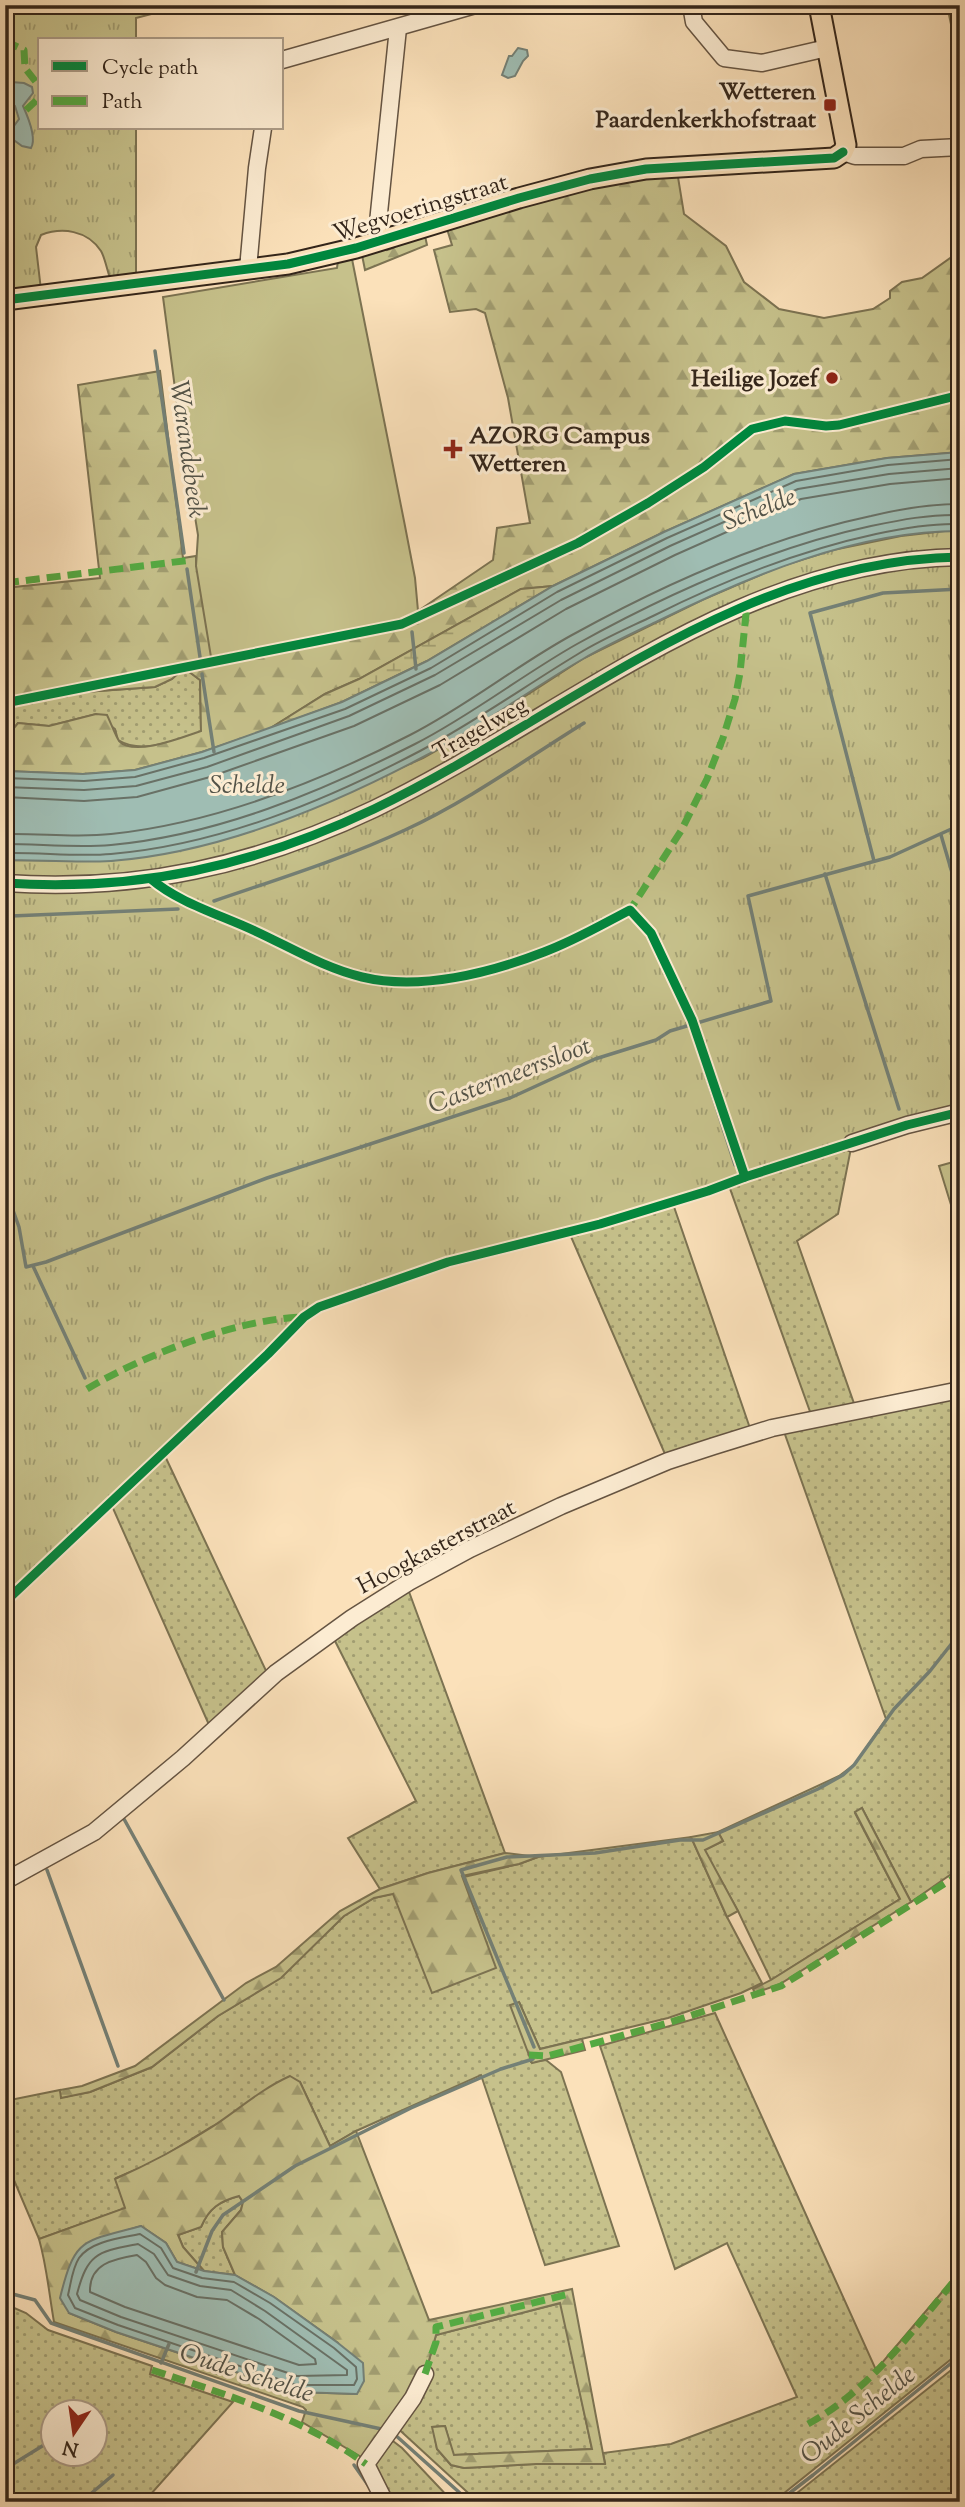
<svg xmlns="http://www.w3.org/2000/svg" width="965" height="2507" font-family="'Sorts Mill Goudy',serif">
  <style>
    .grass { fill: url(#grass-dots); stroke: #7c7352; stroke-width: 2; fill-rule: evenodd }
    .forest { fill: url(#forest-firs); stroke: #7c7352; stroke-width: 2; fill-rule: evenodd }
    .wetland { fill: url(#wetland-marsh); stroke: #7c7352; stroke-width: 2 }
    .park { fill: url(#park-tufts); stroke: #7c7352; stroke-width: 2 }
    .pitch { fill: #c6c18b; stroke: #7c7352; stroke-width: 2 }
    .water { fill: #9fbdb3; stroke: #748076; stroke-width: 2 }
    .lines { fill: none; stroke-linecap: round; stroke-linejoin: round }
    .shore { stroke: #697166; stroke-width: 2 }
    .stream { stroke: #748076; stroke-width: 3.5 }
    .minor-casing { stroke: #655442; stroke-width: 19 }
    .major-casing { stroke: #33251a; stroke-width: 23 }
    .minor { stroke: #fcecd2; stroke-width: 16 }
    .major { stroke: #fbe1ba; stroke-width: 19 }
    .quiet { stroke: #54aa42; stroke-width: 7; stroke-dasharray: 14 7; stroke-linecap: butt }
    .cycleway-casing { stroke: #fcecd2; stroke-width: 13 }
    .cycleway { stroke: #00873e; stroke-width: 9 }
    .poi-dot { fill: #8f2418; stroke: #fcecd2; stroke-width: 2.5 }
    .labels { text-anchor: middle; stroke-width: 6; stroke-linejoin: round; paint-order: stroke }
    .poi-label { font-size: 24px; font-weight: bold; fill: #33251a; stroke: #fcecd2; text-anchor: end }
    .street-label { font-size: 24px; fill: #33251a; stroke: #fcecd2 }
    .water-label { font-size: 26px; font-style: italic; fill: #535348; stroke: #fcecd2 }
  </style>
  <defs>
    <pattern id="grass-dots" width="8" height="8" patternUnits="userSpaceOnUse" patternTransform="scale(1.75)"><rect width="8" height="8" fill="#c6c18b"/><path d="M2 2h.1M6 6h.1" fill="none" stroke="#a19d71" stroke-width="1.8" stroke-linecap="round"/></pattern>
    <pattern id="forest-firs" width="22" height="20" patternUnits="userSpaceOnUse" patternTransform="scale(1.75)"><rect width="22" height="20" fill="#c6c18b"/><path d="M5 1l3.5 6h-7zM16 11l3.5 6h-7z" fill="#a19d71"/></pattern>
    <pattern id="wetland-marsh" width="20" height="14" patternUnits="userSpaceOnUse" patternTransform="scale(1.75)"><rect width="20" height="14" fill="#c6c18b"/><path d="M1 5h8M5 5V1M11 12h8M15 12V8" fill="none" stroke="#a19d71"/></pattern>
    <pattern id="park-tufts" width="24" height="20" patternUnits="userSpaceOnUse" patternTransform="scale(1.75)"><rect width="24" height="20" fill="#c6c18b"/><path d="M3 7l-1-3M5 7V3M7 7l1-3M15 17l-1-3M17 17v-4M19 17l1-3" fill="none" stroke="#a19d71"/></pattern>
  </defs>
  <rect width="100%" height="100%" fill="#fbe1ba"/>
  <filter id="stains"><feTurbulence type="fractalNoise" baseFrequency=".00286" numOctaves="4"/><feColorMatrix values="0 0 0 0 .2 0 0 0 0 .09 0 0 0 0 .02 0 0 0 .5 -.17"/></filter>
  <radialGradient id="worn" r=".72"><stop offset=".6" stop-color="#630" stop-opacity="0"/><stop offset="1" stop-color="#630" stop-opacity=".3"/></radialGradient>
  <g class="grass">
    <polygon points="947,5 960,5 960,68"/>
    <polygon points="960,531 850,1138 766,1170 852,1143 838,1214 797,1241 856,1409 960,1390 960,1868 911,1902 862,1808 855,1813 900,1899 771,1980 738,1911 704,1850 723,1841 718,1832 839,1776 855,1764 886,1719 782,1426 813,1420 728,1183 745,1176 657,1040 708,1191 672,1201 752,1434 668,1461 569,1232 448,1262 319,1307 304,1317 5,1206 5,860 110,861"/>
    <path d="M184 668 200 680 201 732C175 740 143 755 118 740L115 729 96 714 49 726 18 723 5 739V703L84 692 155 687 172 679Z"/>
    <polygon points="165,1456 268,1675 210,1727 112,1506"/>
    <polygon points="408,1589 505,1853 428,1873 380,1889 348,1838 416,1801 333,1637"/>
    <polygon points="691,1837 727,1917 762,1983 741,1993 668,2018 540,2049 519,2002 531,2062 546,2060 561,2072 619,2246 545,2265 481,2075 356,2131 330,2146 300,2082 211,2127 154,2162 116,2178 126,2208 39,2239 5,2159 5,2101 60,2090 62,2097 90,2092 152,2067 218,2016 280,1978 344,1916 374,1898 519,1864 538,1857"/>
    <polygon points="715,2013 876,2370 943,2291 960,2276 960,2352 773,2502 478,2502 392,2423 428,2364 436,2335 561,2303 592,2449 453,2455 445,2426 433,2427 437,2449 451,2465 464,2468 536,2464 605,2463 603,2453 671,2444 797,2397 727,2243 675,2269 600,2046"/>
    <path d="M239 2196 243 2202 241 2210 222 2232 223 2247 235 2275 204 2271 183 2247 178 2235 201 2227C209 2208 220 2201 239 2196Z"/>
    <path d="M5 2304 26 2313 48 2330 152 2366 150 2374 233 2402 150 2495 156 2502H5ZM52 2412H94V2454H52Z"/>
    <polygon points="960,2363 960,2502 785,2502 792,2497"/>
    <polygon points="389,2438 402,2448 453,2502 388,2502 372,2460"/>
  </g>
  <g class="forest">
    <path d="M677 171 684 214 726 246 744 282 779 309 824 318 873 309 890 298V291L902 282 922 278 960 251V258L954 268 960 273V452L887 458 794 474 664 532 553 586 521 589 359 679 325 694 269 729 202 752 135 770 83 774 5 771V739L18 723 49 726 96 714 107 715C110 721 116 737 119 741 134 757 183 737 201 731L200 680 184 668 172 679 155 687 84 692 5 703V588L100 578 78 385 160 371 183 558 196 556V566L418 611 493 560 497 528 530 523 508 398 485 313 476 309 450 312 434 250 452 245 447 229 523 203Z"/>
    <polygon points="425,236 427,245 365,270 362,255 385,248 387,250 393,248 393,245"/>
    <polygon points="862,1808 911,1902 780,1984 755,1993 753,1989 771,1980 900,1899 855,1812"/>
    <polygon points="718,1832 723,1841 705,1850 738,1911 727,1917 691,1837"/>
    <polygon points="505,1853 538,1857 519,1864 462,1876 496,1968 432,1993 393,1894 374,1898 344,1916 281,1978 218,2016 152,2067 90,2092 61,2098 60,2090 82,2086 135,2066 246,1983 276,1967 340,1911 380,1889 428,1873"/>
    <polygon points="519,2002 540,2049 582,2039 585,2050 532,2063 510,2005"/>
    <path d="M290 2076 300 2082 330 2146 356 2131 429 2320 572 2289 605 2464H536L464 2468 451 2465 437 2449 432 2427 445 2426 454 2455 592 2449 560 2303 436 2335 428 2364 406 2402 363 2458 302 2422 306 2410 303 2407 54 2322C49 2294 47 2267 39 2239L125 2208 115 2179C149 2164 181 2147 212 2127 238 2110 261 2089 290 2076ZM239 2196 243 2202 241 2210 222 2232 223 2247 235 2275 274 2297 338 2343 356 2394 296 2392 116 2332 69 2313 124 2231 141 2226 166 2243 177 2262 204 2271 183 2247 178 2235 201 2227C209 2208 220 2201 239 2196Z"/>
  </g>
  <polygon class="wetland" points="553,586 427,661 342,702 269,729 325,694 359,679 521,589"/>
  <g class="park">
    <path d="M5 5H186L136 18V40H40V128H136V279L110 278C107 270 105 258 101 251 87 230 62 227 41 235L36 247 41 290 5 294Z"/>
    <polygon points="945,531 960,531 960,1107 850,1138 708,1191 600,1224 448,1262 319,1307 284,1332 40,1567 5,1597 5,860 110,861 239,835 307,810 423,758 473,730 584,658 702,600 779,567 833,550 901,536"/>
  </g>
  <g class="pitch">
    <polygon points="352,259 405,526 415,578 418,611 399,620 211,657 196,566 198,535 179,419 163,297 337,268 338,261"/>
    <polygon points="960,1160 960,1234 939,1166"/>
  </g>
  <g class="water">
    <polygon points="518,48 527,50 528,56 523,61 515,76 508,78 502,75 509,56 512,56"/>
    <path d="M5 75 11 82 24 83 32 87 33 93 23 106C28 117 37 138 31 148L22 146 11 138V130L19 119 15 106 5 97Z"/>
    <path d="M960 452V531C856 531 749 576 658 621 633 633 607 645 583 659 529 690 480 727 425 756 331 806 218 853 111 861 76 863 40 860 5 860V771L83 774 135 770 202 752 342 702 427 661 553 586 664 532 794 474 887 458Z"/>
    <path d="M141 2226 166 2243 177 2262 204 2271 235 2275 274 2297 338 2343 363 2363 364 2381 357 2394 296 2392 116 2332 69 2313 60 2298C75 2236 83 2242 141 2226Z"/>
  </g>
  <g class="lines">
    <g class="shore">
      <polyline points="5,778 84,781 135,777 204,758 345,709 431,668 557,592 667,538 796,481 888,465 960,459"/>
      <polyline points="5,787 84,790 136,786 207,767 349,716 435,675 561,600 670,546 798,489 889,474 960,468"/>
      <polyline points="5,797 84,801 137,797 210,777 354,726 440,685 566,609 675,555 801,499 890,484 960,478"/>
      <path d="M5 834C40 833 76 838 111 834 216 823 317 783 410 735 467 706 517 665 572 635 666 583 766 538 871 516 900 509 930 504 960 504"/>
      <path d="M5 844C40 844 76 848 111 845 218 835 321 792 415 744 472 715 522 675 577 644 669 593 768 548 871 526 900 520 930 514 960 515"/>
      <path d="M5 853C40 852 76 857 111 854 219 845 325 801 420 751 475 722 525 686 578 654 602 639 628 628 653 616 725 580 797 551 876 534 903 528 932 523 960 524"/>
      <path d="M140 2234 161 2248 173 2268 202 2278 234 2282 270 2303 334 2348 356 2367 357 2379 354 2385H296L118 2325 75 2308 68 2295C71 2283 72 2269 79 2258 91 2241 121 2238 140 2234Z"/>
      <path d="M138 2244 154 2254 168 2275 200 2286 231 2290 265 2311 347 2370V2375L297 2376 121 2317 80 2300 77 2294C88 2252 98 2252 138 2244Z"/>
      <path d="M137 2255 146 2262 156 2278 165 2285 197 2297 227 2300 259 2319 315 2359 316 2364 299 2365 125 2307 90 2292C89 2264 113 2259 137 2255Z"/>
    </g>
    <g class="stream">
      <polyline points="155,351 184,553"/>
      <polyline points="187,569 200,657"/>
      <polyline points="412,632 416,669"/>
      <polyline points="202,674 214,752"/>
      <polyline points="941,835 960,900"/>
      <polyline points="874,861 810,613 883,593 960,589"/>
      <polyline points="825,874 899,1109"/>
      <path d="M214 901C278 879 343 859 405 830 468 801 526 759 584 723"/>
      <polyline points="11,916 178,909"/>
      <polyline points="693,1035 735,1165"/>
      <polyline points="5,1188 19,1227 26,1267 46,1262 267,1178 510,1098 595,1059 656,1040 670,1031 771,1001 748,896 890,857 960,825"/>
      <polyline points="33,1266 85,1378"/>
      <polyline points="124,1819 224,2000"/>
      <polyline points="47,1870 118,2066"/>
      <polyline points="534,2047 461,1870 507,1857 595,1853 680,1840 703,1840 818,1789 843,1775 854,1765 894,1709 930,1671 960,1633"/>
      <polyline points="196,2272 212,2231 223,2215 295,2166 411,2108 501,2069 533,2059 533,2057"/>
      <polyline points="5,2292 35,2300 51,2323 299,2411 386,2430"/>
      <polyline points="161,2363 169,2344"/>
      <polyline points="393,2433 470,2502"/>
      <polyline points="354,2465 368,2485"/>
      <polyline points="5,2469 52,2440"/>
      <polyline points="81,2502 113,2475"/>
      <polyline points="778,2502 813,2475 960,2356"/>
    </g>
    <defs>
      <g id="minor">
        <polyline points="691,5 694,22 724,58 762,63 827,48"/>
        <polyline points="282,60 475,5"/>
        <polyline points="843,152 855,156 904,156 921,149 960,147"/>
        <polyline points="376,242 398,28"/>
        <polyline points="248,269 257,168 263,128"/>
        <path d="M5 883C138 892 254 866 374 809 565 717 737 560 960 557"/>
        <polyline points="852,1143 907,1125 960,1112"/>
        <polyline points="5,1881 94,1832 183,1758 276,1673 352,1618 409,1582 470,1549 561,1506 668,1461 714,1446 772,1428 960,1390"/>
        <polyline points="385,2502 366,2464 413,2398 425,2374"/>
      </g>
      <polyline id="major" points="5,300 288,264 356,248 519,198 590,179 646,169 834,158 843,152 846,145 819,5"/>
    </defs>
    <use href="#minor" class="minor-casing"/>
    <use href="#major" class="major-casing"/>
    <use href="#minor" class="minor"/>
    <use href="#major" class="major"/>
    <g class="quiet">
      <polyline points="5,41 24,50 25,68 40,87"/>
      <polyline points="26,110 40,97"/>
      <polyline points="5,583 191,560"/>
      <polyline points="626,912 630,910 681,831 707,779 723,738 735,699 740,673 747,604"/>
      <path d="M87 1389C144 1355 236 1319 304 1317"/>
      <polyline points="529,2055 548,2056 671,2022 781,1986 960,1874"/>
      <path d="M152 2370C227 2395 301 2417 366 2464"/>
      <polyline points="425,2374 436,2342 436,2327 569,2294"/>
      <path d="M808 2424C872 2389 914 2328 960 2274"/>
    </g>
    <defs>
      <g id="cycleway">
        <polyline points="5,300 288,264 356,248 519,198 590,179 646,169 834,158 843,152"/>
        <polyline points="5,703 402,624 578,543 648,503 704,467 752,429 785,421 826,426 839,425 960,395"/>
        <path d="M151 879C179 903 221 915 255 931 290 947 324 968 362 977 420 991 490 973 544 952 574 941 601 925 630 910L651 933 692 1020 745 1177"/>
        <path d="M5 883C138 892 254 866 374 809 565 717 737 560 960 557"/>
        <polyline points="5,1602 268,1354 304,1317 319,1307 448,1262 600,1224 708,1191 745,1177 907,1125 960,1112"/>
      </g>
    </defs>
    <use href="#cycleway" class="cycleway-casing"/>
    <use href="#cycleway" class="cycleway"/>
  </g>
  <g class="poi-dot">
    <rect x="823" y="98" width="14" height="14" rx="3.5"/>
    <circle cx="832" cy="378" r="7"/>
    <path d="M449.5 438.5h7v7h7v7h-7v7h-7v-7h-7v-7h7z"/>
  </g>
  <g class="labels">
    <g class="poi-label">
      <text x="816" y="99">Wetteren<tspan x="816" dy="28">Paardenkerkhofstraat</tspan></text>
      <text x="818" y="386">Heilige Jozef</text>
      <text x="469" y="443" text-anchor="start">AZORG Campus<tspan x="469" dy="28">Wetteren</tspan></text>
    </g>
    <g class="street-label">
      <text transform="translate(420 207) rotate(-17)" y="8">Wegvoeringstraat</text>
      <text transform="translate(480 728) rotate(-30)" y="8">Tragelweg</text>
      <text transform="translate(436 1546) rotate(-28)" y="8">Hoogkasterstraat</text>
    </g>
    <g class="water-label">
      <text transform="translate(189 449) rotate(82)" y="9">Warandebeek</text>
      <text transform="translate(759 508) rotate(-21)" y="9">Schelde</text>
      <text x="247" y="793">Schelde</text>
      <text transform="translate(509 1074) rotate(-21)" y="9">Castermeerssloot</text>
      <text transform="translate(247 2372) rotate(18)" y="9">Oude Schelde</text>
      <text transform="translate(857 2414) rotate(-39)" y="9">Oude Schelde</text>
    </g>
  </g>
  <rect width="965" height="2507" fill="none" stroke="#fbe1ba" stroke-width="28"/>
  <rect x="7" y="7" width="951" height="2493" fill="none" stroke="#33251a" stroke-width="3.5"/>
  <rect x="14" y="14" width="937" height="2479" fill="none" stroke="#33251a" stroke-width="2"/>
  <rect x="38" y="38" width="245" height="91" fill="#fcecd2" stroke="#ac9c88" stroke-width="2"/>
  <rect x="52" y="61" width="35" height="10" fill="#00873e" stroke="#ac9c88" stroke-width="2"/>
  <text x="102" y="74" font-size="21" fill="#33251a">Cycle path</text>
  <rect x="52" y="96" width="35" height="10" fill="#54aa42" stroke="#ac9c88" stroke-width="2"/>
  <text x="102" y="108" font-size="21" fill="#33251a">Path</text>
  <g transform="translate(74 2433) rotate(193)"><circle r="33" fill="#fcecd2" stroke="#ac9c88" stroke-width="2"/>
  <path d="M0-5L12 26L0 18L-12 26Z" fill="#8f2418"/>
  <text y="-10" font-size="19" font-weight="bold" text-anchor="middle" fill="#33251a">N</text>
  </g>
  <rect width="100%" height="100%" filter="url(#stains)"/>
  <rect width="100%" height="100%" fill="url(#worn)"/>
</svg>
